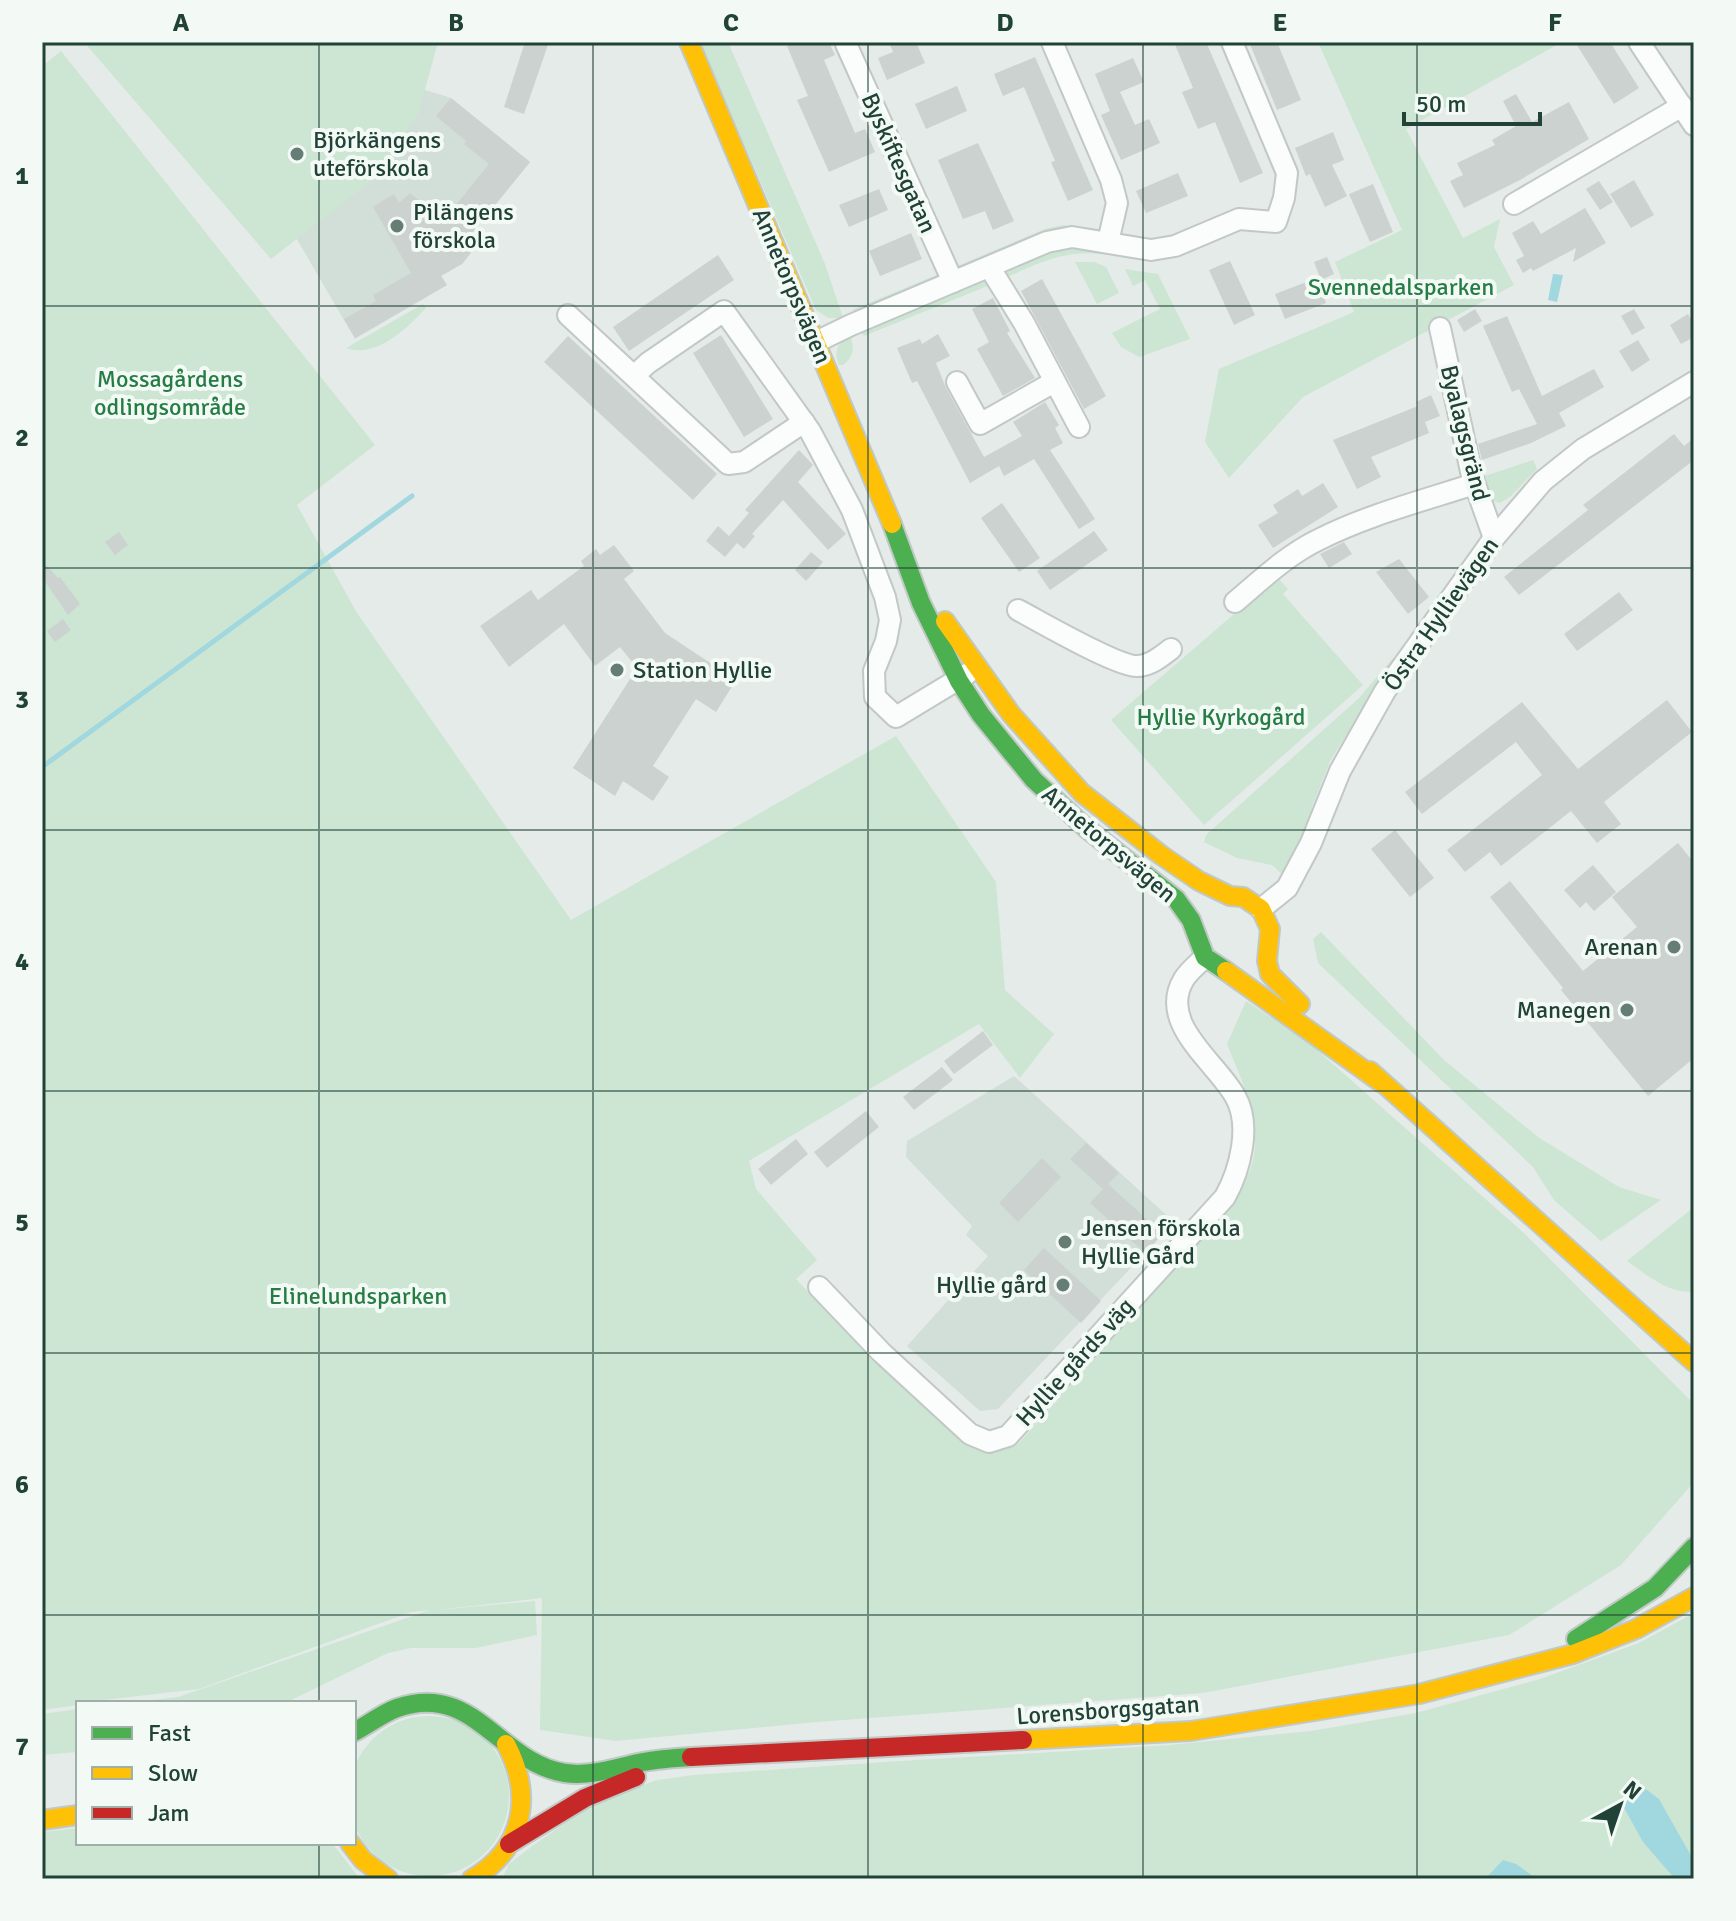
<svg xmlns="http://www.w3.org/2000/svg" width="1736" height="1921" font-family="Signika,sans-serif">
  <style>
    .built { fill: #d2ded8 }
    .green { fill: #cce6d3 }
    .water { fill: #a1d7de }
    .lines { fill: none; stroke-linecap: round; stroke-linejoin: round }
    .stream { stroke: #a1d7de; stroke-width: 5 }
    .building { fill: #ccd2cf }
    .street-casing { stroke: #c2c8c5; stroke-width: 24 }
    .fast-casing { stroke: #c0c9c5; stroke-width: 22 }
    .slow-casing { stroke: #c0c9c5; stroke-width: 22 }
    .jam-casing { stroke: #c0c9c5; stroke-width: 22 }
    .street { stroke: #fbfcfc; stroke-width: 20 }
    .fast { stroke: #4caf50; stroke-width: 18 }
    .slow { stroke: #ffc107; stroke-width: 18 }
    .jam { stroke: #c62828; stroke-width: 18 }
    .grid { fill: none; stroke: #204237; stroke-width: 2; stroke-opacity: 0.55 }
    .poi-dot { fill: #657d75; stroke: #f3faf6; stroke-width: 3 }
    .labels { text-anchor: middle; stroke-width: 8; stroke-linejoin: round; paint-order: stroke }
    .poi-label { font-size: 24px; fill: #204237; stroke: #f3faf6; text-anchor: start }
    .street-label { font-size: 24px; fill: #204237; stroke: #f3faf6 }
    .park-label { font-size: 24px; fill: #257d44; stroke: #f3faf6 }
    .neatline { fill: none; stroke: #204237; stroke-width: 3 }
    .grid-label { font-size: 26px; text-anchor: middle; font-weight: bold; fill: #204237 }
  </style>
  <rect width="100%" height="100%" fill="#e5ebe8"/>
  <g class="built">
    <polygon points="409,85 451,98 530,162 468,239 476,246 463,263 441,276 447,285 355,339 280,210"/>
    <polygon points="1014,1076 1174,1222 998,1409 980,1411 907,1346 988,1256 966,1235 972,1226 906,1157 907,1141"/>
  </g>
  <g class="green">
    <polygon points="84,42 438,42 418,115 370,182 271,259"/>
    <polygon points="700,42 728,42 825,264 843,318 828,318 816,310"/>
    <polygon points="1318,42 1562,42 1406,129 1463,238 1500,219 1494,247 1514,285 1303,397 1229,478 1205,442 1219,369 1354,312 1335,262 1402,230"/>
    <path d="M61 51 375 445 297 505 357 613 571 920 896 736 996 882 1005 990 1054 1034 1020 1078 979 1024 749 1161 756 1189 817 1260 796 1279 873 1361 969 1445 990 1450 1019 1443 1235 1202C1240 1191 1247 1179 1251 1167 1264 1126 1242 1081 1227 1044L1246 1001 1308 1042 1525 1234 1694 1404V1482L1621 1565 1509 1635 1203 1693 817 1722 616 1741 540 1730 542 1598 437 1610 535 1601 537 1635 476 1648H411L388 1653 285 1703H129L178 1697 430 1610 411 1612 199 1689 78 1703V1705L42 1710V66Z"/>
    <polygon points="1063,225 1101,231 962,272 955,267 1045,229"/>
    <path d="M1074 247 1100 250 1099 254C1063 250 1037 264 1005 278L1002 274 1048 251Z"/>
    <polygon points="1075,262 1094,262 1106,267 1119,293 1097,304"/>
    <polygon points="1125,269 1158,274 1190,339 1139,357 1121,347 1112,333 1160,309 1145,280 1133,286"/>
    <polygon points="939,274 937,280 857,312 852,310"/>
    <polygon points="987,279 990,285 864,336 861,332"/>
    <path d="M423 304 426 308C407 328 376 359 346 348Z"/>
    <path d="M850 335C855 348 854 356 843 365H839C833 351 838 342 850 335Z"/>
    <path d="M1533 460 1537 469 1510 497 1500 503C1487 501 1485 489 1482 477Z"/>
    <polygon points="1277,577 1288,589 1283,594 1363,685 1204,825 1111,720"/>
    <polygon points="1393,658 1394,660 1330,761 1312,807 1309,831 1283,875 1272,865 1237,858 1204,842 1206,835 1359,698"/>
    <polygon points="1321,932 1444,1060 1538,1137 1619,1187 1661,1200 1601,1241 1554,1200 1533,1167 1318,963 1313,939"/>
    <path d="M1694 1207V1291C1671 1296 1644 1273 1627 1261Z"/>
    <polygon points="1694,1613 1694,1861 1678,1835 1670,1872 1675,1879 1532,1879 1532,1876 1486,1877 1485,1879 502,1879 509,1864 535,1844 593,1804 657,1780 694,1775 900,1761 1170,1745 1311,1731 1416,1713 1540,1679 1639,1643"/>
    <polygon points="78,1709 78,1752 42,1755 42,1714"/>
    <circle cx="429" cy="1796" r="80"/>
    <polygon points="78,1828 78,1843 332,1843 360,1879 42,1879 42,1832"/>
  </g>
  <g class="water">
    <polygon points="1553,274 1563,275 1557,302 1548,300"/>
    <polygon points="1635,1781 1659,1799 1694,1861 1694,1879 1675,1879 1643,1842 1623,1806"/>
    <polygon points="1503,1860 1516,1864 1533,1876 1532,1879 1485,1879"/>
  </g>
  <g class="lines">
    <polyline class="stream" points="42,767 412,496"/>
  </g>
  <g class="building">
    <polygon points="525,42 549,42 524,114 504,107"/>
    <polygon points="797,42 829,42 835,55 824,60 855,133 865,129 875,152 829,172 797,100 808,96 787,46"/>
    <polygon points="889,42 916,42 925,63 887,80 878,58 893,52"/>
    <polygon points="1174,42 1206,42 1263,173 1240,183 1215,122 1198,129 1182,92 1193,88"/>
    <polygon points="1249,42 1277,42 1301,100 1277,110"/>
    <polygon points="1575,42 1610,42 1639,88 1614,104"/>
    <polygon points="1035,57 1093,190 1068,201 1051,162 1055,161 1024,87 1003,96 994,74"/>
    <polygon points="1133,58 1144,82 1120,92 1135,125 1149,119 1160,143 1121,160 1101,115 1110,111 1095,74"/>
    <polygon points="957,86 967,111 926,129 915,104"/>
    <polygon points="1516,94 1532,122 1569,102 1589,139 1520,180 1464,208 1450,181 1463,175 1457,163 1495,145 1492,140 1516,126 1503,101"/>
    <polygon points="451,98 530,162 467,239 476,246 462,264 441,276 447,285 355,338 344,319 376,301 373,295 411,273 373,207 394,194 399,203 410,193 444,220 489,164 464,144 466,141 436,116"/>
    <polygon points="1333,132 1344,160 1332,165 1347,196 1325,207 1310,174 1306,176 1295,148"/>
    <polygon points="978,143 1014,221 993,230 985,211 963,219 938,160"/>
    <polygon points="1178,173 1188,196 1146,213 1136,191"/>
    <polygon points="1634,180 1654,215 1631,228 1610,194"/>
    <polygon points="1599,181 1613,202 1600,210 1586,189"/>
    <polygon points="1373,184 1393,232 1370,242 1349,194"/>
    <polygon points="879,189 888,210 849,227 839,205"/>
    <polygon points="1585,208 1606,243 1573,262 1576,248 1533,271 1531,268 1523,273 1516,260 1524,256 1512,233 1533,221 1541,234"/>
    <polygon points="911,233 922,259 880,276 869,251"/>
    <polygon points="718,255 734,280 629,351 613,327"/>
    <polygon points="1327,257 1334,274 1321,280 1314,262"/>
    <polygon points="1230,261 1255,315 1234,325 1209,270"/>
    <polygon points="1317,278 1326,303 1285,319 1275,294"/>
    <polygon points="1042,279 1106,396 1084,409 1021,291"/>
    <polygon points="993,298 1010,331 1007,333 1035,378 1003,396 977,349 989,342 972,309"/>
    <polygon points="1475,309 1482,321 1464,332 1457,320"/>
    <polygon points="1634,309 1645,328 1632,335 1621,316"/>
    <polygon points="1688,314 1694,324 1694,337 1681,344 1670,325"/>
    <polygon points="1507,316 1542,396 1594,369 1604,387 1559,413 1566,426 1531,443 1482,460 1478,444 1537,424 1519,389 1512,392 1483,326"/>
    <polygon points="938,334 950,356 936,363 946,388 984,457 1022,436 1013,422 1045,402 1059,425 1055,428 1063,443 1050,450 1095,519 1079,529 1034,459 1004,476 999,466 970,483 917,381 912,383 897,348 920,339 922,344"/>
    <polygon points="721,335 773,419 744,437 693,353"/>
    <polygon points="568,336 717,474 693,500 544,362"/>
    <polygon points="1638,340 1650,360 1632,372 1619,351"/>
    <polygon points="1431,395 1440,416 1425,422 1429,433 1371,457 1381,477 1357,489 1333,440 1418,406 1416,402"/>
    <polygon points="1674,434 1684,446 1694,438 1694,460 1519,595 1504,577 1588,510 1583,505"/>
    <polygon points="799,450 813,465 798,482 846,534 828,550 783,500 752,534 755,536 744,549 737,543 725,557 706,541 718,526 729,536 749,513 745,510"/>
    <polygon points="1323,483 1338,507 1273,548 1258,525 1278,513 1273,505 1298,489 1302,496"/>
    <polygon points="1002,503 1040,558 1019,572 981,518"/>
    <polygon points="1094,531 1108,550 1050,590 1037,571"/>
    <polygon points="119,532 128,545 115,555 105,542"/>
    <polygon points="1344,542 1352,554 1329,568 1320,554"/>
    <polygon points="614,545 634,571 624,579 665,633 736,680 716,712 696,699 653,766 669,777 653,801 623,781 615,796 573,768 637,668 620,647 595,666 564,624 509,667 480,626 531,590 538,600 584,566 581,561 596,549 600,555"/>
    <polygon points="811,552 823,562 806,581 795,570"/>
    <polygon points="1399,559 1429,597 1408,614 1376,572"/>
    <polygon points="46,565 58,578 60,577 80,604 68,615 42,577 42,568"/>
    <polygon points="1619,592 1633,610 1577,651 1564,634"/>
    <polygon points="63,619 71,630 55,642 47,631"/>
    <polygon points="1667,700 1692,732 1604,802 1621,824 1597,843 1571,811 1501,866 1490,852 1465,872 1447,850 1542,775 1516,742 1422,814 1405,792 1522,702 1578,769"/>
    <polygon points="1395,830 1434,878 1410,897 1371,849"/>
    <polygon points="1678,843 1694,863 1694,1058 1648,1096 1561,990 1563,988 1490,897 1510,881 1583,971 1637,927 1612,897"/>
    <polygon points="1593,865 1616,892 1594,911 1586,902 1580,908 1564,890"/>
    <polygon points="983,1031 993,1045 954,1074 944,1061"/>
    <polygon points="942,1067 953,1080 914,1110 903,1097"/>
    <polygon points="866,1111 879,1127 827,1168 814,1152"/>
    <polygon points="796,1139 808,1154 771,1185 758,1169"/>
    <polygon points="1086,1143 1119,1173 1103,1189 1070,1159"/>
    <polygon points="1042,1158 1061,1177 1018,1222 999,1203"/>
    <polygon points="1108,1184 1163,1234 1145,1253 1090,1203"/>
    <polygon points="1044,1248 1101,1301 1081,1323 1024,1270"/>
  </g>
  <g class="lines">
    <defs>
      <g id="street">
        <polyline points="1052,42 1111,180 1117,203 1108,242"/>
        <polyline points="1639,42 1694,125"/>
        <polyline points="846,44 953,282"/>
        <polyline points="1514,204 1682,106"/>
        <polyline points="990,268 1024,323 1079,427"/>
        <polyline points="568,315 728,464 744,462 804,422"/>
        <polyline points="1440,328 1472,476 1494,538"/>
        <polyline points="816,342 851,325 1047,242 1072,237 1151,250 1175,246 1239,219 1276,222 1284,198 1287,173 1232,42"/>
        <polyline points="635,375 648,363 724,311 810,431 852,510 885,597 890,620 886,641 874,671 875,697 896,717 967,674"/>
        <polyline points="957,382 980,424 1054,382"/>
        <path d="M1235 602C1261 580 1287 555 1318 540 1367 515 1422 501 1474 484"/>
        <path d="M1018 610C1041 622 1116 666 1137 666 1150 666 1162 656 1171 649"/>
        <polyline points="1261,909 1287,888 1311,843 1340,771 1385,691 1494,538 1543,481 1583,449 1694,382"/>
        <path d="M819 1287 881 1352 970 1434 989 1442 1008 1436 1225 1197C1240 1170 1252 1125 1235 1096 1216 1062 1157 1023 1184 979 1189 971 1198 964 1205 957"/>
      </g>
      <g id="fast">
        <polyline points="892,524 921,603 959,681 981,715 1034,780 1086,828 1176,899 1191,920 1205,957 1226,971"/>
        <polyline points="1576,1639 1655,1588 1694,1547"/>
        <path d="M354 1732C368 1725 381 1714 397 1708 474 1681 499 1763 565 1773 591 1777 617 1767 643 1762 659 1759 675 1758 691 1757"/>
      </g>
      <g id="slow">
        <polyline points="689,42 892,524"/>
        <polyline points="945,621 1011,714 1082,793 1161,855 1199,881 1230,896 1243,897 1261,909 1270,929 1267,961 1270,974 1300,1004"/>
        <polyline points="1226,971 1382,1083"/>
        <polyline points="1370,1071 1694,1362"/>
        <polyline points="1023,1740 1191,1731 1419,1694 1573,1654 1636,1629 1694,1597"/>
        <polyline points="42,1820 78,1815"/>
        <polyline points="350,1843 363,1860 388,1879"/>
        <path d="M472 1879C525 1848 533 1795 506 1744"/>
      </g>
      <g id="jam">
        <polyline points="691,1757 1023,1740"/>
        <polyline points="509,1844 585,1798 636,1777"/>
      </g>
    </defs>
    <use href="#street" class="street-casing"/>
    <use href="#fast" class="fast-casing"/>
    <use href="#slow" class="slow-casing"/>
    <use href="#jam" class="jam-casing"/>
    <use href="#street" class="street"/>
    <use href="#fast" class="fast"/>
    <use href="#slow" class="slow"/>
    <use href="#jam" class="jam"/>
  </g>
  <path class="grid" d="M319 42V1703M593 42V1879M868 42V1879M1143 42V1879M1417 42V1879M42 306H1694M42 568H1694M42 830H1694M42 1091H1694M42 1353H1694M42 1615H1694M319 1843V1879"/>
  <g class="poi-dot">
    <circle cx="297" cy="154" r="8"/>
    <circle cx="397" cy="226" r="8"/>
    <circle cx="617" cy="670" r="8"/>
    <circle cx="1674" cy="947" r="8"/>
    <circle cx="1627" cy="1010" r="8"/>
    <circle cx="1065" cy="1242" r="8"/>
    <circle cx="1063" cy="1285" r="8"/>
  </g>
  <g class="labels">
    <g class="poi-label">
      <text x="313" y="148">Björkängens<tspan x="313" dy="28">uteförskola</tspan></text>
      <text x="413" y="220">Pilängens<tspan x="413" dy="28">förskola</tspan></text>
      <text x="633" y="678">Station Hyllie</text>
      <text x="1658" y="955" text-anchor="end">Arenan</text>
      <text x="1611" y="1018" text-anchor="end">Manegen</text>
      <text x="1081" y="1236">Jensen förskola<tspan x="1081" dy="28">Hyllie Gård</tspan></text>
      <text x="1047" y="1293" text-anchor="end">Hyllie gård</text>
    </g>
    <g class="street-label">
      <text transform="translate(899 163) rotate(66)" y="8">Byskiftesgatan</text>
      <text transform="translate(792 286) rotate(67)" y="8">Annetorpsvägen</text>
      <text transform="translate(1465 433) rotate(76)" y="8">Byalagsgränd</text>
      <text transform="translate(1441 614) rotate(-55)" y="8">Östra Hyllievägen</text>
      <text transform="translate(1109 844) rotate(40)" y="8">Annetorpsvägen</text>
      <text transform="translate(1075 1362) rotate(-48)" y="8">Hyllie gårds väg</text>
      <text transform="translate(1108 1710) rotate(-4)" y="8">Lorensborgsgatan</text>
    </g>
    <g class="park-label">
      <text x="1401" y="295">Svennedalsparken</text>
      <text x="170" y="387">Mossagårdens<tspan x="170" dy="28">odlingsområde</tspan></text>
      <text x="1221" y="725">Hyllie Kyrkogård</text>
      <text x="358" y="1304">Elinelundsparken</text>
    </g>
  </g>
  <rect width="1736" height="1921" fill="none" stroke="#f3faf6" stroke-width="88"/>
  <rect x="76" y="1701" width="280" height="144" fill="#f3faf6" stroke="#9fb0aa" stroke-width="2"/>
  <rect x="92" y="1727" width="40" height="12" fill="#4caf50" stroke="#9fb0aa" stroke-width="2"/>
  <text x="148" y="1741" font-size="24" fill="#204237">Fast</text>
  <rect x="92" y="1767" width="40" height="12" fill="#ffc107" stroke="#9fb0aa" stroke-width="2"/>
  <text x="148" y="1781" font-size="24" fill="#204237">Slow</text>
  <rect x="92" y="1807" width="40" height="12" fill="#c62828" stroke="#9fb0aa" stroke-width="2"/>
  <text x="148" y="1821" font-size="24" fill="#204237">Jam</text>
  <g transform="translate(1620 1805) rotate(40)" stroke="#f3faf6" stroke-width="6" paint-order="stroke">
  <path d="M0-6L14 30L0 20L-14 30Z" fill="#204237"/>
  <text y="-12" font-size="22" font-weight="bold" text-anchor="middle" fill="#204237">N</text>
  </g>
  <path d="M1404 112v12h136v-12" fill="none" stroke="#204237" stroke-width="4"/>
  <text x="1416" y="112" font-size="24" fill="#204237" stroke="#f3faf6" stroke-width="6" paint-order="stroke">50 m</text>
  <rect x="44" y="44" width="1648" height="1833" class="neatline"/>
  <g class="grid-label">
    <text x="181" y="31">A</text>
    <text x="456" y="31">B</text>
    <text x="731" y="31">C</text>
    <text x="1005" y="31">D</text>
    <text x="1280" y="31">E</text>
    <text x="1555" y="31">F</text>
    <text x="22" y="184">1</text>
    <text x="22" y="446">2</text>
    <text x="22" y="708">3</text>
    <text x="22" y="970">4</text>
    <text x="22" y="1231">5</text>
    <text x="22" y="1493">6</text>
    <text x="22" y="1755">7</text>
  </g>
</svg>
